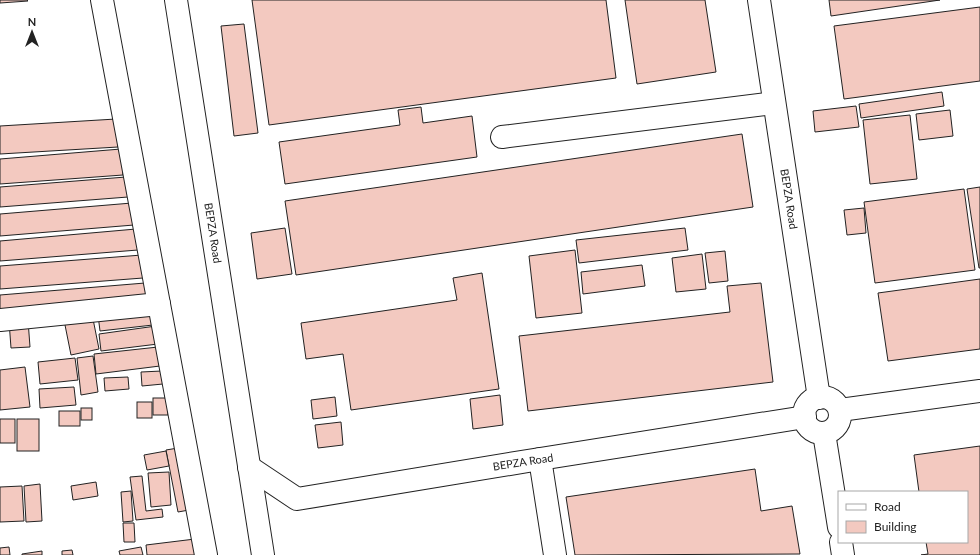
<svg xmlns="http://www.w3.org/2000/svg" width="980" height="555" font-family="Lato,sans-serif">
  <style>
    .building { fill: #f3c9c0; stroke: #222 }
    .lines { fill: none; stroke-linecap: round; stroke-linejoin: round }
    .minor-casing { stroke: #222; stroke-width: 24 }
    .minor { stroke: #fff; stroke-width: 22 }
    .labels { text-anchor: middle; stroke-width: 3; stroke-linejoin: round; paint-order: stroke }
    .street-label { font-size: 11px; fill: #222; stroke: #fff }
  </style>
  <rect width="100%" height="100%" fill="#fff"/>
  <g class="building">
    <polygon points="0,0 27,0 28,1 0,3"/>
    <polygon points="252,0 606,0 616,78 269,125"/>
    <polygon points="625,0 705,0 716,72 637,84"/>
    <polygon points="829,0 940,0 831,16"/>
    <polygon points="980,7 980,81 844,99 834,26"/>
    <polygon points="244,24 258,133 234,136 221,26"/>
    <polygon points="942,92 944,106 861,118 859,104"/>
    <polygon points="856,106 859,127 815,132 813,111"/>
    <polygon points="421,107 423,123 472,116 477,157 285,184 279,142 400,125 398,110"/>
    <polygon points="950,110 953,136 919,140 916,114"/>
    <polygon points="910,115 917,179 870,184 863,120"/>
    <polygon points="116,119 118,147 0,154 0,126"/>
    <polygon points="742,134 753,207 296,275 285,201"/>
    <polygon points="121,149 123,175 0,184 0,159"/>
    <polygon points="126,177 128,197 0,207 0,187"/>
    <polygon points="980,187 980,268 979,268 967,189"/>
    <polygon points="964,189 975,270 875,283 864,202"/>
    <polygon points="132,203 134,225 0,236 0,214"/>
    <polygon points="864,208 866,233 847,235 844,210"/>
    <polygon points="285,228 292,274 257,279 251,233"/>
    <polygon points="685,228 688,250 579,263 576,240"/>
    <polygon points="136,229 138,250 0,261 0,241"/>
    <polygon points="575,250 582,313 536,318 529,256"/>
    <polygon points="725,251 728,281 709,283 705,253"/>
    <polygon points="702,254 706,289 676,292 672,258"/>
    <polygon points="142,255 143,278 0,289 0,266"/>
    <polygon points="642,265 645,286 583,294 581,272"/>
    <polygon points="482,273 499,389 351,410 343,354 306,359 301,323 457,300 453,278"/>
    <polygon points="980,279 980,349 888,361 878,293"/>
    <polygon points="145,283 146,302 0,315 0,295"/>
    <polygon points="761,283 773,382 528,411 519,336 730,312 727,286"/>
    <polygon points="151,309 153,325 100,331 98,315"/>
    <polygon points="92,314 99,349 71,355 64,320"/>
    <polygon points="28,320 30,347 11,348 9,321"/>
    <polygon points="156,326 158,344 101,351 99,334"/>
    <polygon points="158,347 160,366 96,374 94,354"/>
    <polygon points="93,356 98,392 81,395 77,358"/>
    <polygon points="75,358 78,380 40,384 38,362"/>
    <polygon points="25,367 30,407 0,410 0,370"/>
    <polygon points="162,371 163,384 142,386 141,372"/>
    <polygon points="128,377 129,389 105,391 104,378"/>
    <polygon points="74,387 76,405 40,408 39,389"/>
    <polygon points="500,395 503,425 473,429 470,399"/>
    <polygon points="335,397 337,416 313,419 311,400"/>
    <rect x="153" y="398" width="15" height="17"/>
    <rect x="137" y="402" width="15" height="16"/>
    <rect x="81" y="408" width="11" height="12"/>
    <rect x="59" y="411" width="21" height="15"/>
    <rect x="0" y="419" width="15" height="24"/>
    <rect x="17" y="419" width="22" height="32"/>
    <polygon points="341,422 343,445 318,448 315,425"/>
    <polygon points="980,446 980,555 921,555 928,554 926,542 967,542 967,492 919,492 914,455"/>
    <polygon points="178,448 189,510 178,512 166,450"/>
    <polygon points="166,451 169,466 147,470 144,455"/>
    <polygon points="755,469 761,511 792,506 800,554 575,555 566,497"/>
    <polygon points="169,472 171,505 151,507 148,473"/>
    <polygon points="142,476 146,511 162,509 163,517 136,520 130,477"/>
    <polygon points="96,482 98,496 73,500 71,486"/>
    <polygon points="40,484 42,521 26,522 24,486"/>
    <polygon points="22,486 24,521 0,522 0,487"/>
    <polygon points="131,491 133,521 123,522 121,492"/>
    <polygon points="123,523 134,523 135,542 124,542"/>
    <polygon points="195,539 197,555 147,555 146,545"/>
    <polygon points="9,547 10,555 0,555 0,548"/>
    <polygon points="141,547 143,555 120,555 119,551"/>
    <polygon points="72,550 73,555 62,555 62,551"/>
    <polygon points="42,551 42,555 22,555 22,554"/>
  </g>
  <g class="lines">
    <defs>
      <g id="minor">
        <polyline points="102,0 206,555"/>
        <polyline points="176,0 263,555"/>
        <polyline points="759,0 819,398"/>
        <polyline points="502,137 774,103"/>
        <polyline points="0,320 159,304"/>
        <circle cx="822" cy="415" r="18"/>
        <polyline points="840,410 980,391"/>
        <polyline points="824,433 839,527"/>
        <polyline points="540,459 555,555"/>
        <polyline points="249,467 297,499 540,459 805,417"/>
        <polyline points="841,542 843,555"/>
      </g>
    </defs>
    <use href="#minor" class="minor-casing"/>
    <use href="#minor" class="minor"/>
  </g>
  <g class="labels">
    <g class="street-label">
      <text transform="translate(789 199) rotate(81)" y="4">BEPZA Road</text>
      <text transform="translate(213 233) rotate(81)" y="4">BEPZA Road</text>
      <text transform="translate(523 462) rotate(-9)" y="4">BEPZA Road</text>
    </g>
  </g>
  <rect x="838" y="491" width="130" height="52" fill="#ffffff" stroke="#a7a7a7"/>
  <rect x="846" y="504" width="20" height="6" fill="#ffffff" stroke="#a7a7a7"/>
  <text x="874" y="511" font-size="12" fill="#222222">Road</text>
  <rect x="846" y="521" width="20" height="12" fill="#f3c9c0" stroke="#a7a7a7"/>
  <text x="874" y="531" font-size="12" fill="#222222">Building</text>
  <g transform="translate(32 32)" stroke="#ffffff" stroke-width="3" paint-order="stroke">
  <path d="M0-3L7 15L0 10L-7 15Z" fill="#222222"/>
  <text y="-6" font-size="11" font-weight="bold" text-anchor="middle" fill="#222222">N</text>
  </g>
</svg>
